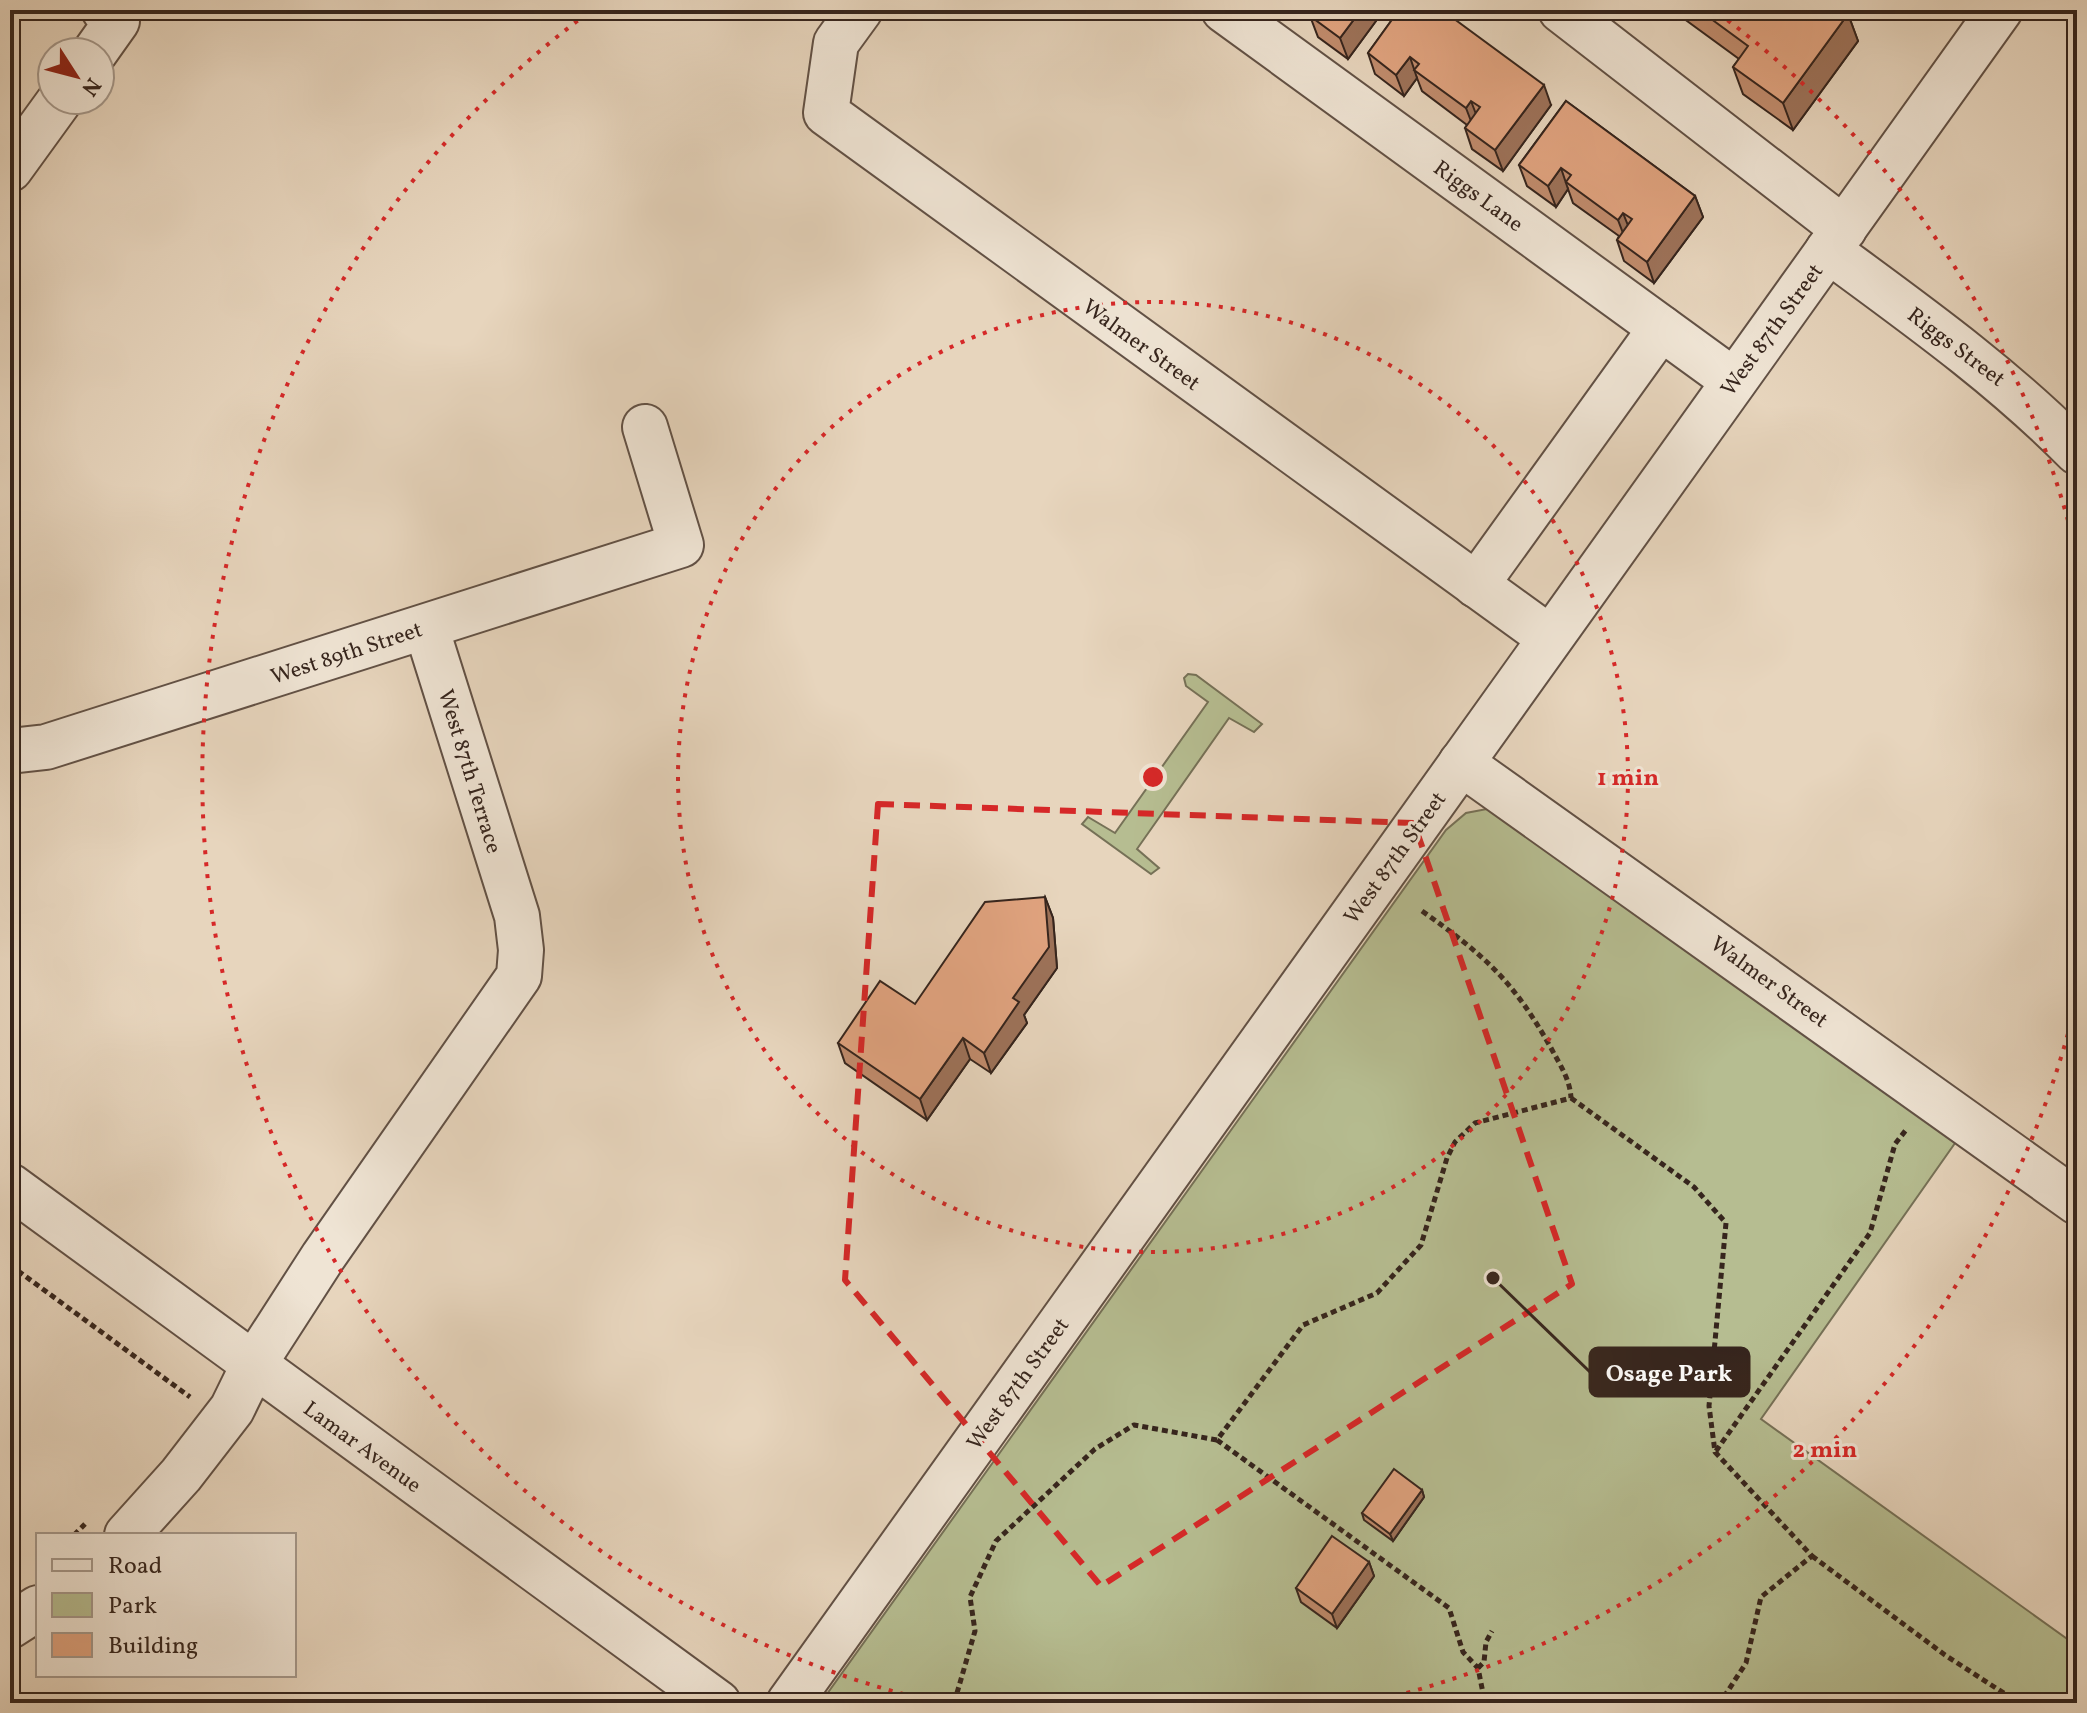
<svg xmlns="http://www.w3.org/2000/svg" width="2087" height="1713" font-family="Vollkorn,serif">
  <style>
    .green { fill: #b6bd91; stroke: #767157; stroke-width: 2 }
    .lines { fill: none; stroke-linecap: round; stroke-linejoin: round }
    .minor-casing { stroke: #625145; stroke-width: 48 }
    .path { stroke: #36251d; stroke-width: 5; stroke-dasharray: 6 4; stroke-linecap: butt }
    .minor { stroke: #efe4d4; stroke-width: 44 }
    .wall { fill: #c18c6d; stroke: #36251d; stroke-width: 2 }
    .shaded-wall { fill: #9d7259; stroke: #36251d; stroke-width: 2 }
    .building { fill: #e0a37f; stroke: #36251d; stroke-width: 2 }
    .marked { fill: none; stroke: #d62828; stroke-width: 6; stroke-dasharray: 16 10; stroke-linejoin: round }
    .ring { fill: none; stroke: #d62828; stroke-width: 4; stroke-dasharray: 4 8 }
    .labels { text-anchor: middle; stroke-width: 6; stroke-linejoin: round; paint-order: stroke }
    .street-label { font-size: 22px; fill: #36251d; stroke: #efe4d4 }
    .centre { fill: #d62828; stroke: #efe4d4; stroke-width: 4 }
    .ring-label { font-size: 24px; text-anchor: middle; font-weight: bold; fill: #d62828; stroke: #efe4d4; stroke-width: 6; stroke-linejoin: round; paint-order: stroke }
    .leader { fill: none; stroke: #36251d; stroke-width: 3 }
    .callout-dot { fill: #36251d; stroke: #efe4d4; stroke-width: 3 }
    .callout { fill: #36251d; stroke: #36251d; stroke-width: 3 }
    .callout-label { font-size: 24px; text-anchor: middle; font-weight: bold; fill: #fff }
  </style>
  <rect width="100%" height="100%" fill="#e7d5bd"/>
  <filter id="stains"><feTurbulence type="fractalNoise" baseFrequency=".0025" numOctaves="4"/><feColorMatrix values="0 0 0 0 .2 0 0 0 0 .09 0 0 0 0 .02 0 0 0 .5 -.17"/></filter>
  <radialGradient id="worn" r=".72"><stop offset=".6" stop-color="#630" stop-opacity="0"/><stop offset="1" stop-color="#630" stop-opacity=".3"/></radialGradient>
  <g class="green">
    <polygon points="1188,674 1196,675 1262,724 1254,732 1229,718 1137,849 1159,868 1151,874 1082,824 1088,817 1115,833 1208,702 1186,686 1184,678"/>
    <polygon points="1492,808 1960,1136 1761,1419 2077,1646 2077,1703 824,1703 827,1694 1446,830 1466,813"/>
  </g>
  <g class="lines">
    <defs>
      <g id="minor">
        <polyline points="860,10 836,43 826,113 1550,638"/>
        <polyline points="1224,10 1734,381"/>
        <polyline points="1561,10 1844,229"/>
        <polyline points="95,52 117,21 104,10"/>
        <polyline points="10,169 60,100"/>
        <path d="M1828 250C1915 314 2001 375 2077 452"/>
        <polyline points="1476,585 1661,328"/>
        <polyline points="10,751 46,747 681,545 645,427"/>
        <polyline points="1461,763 2077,1202"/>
        <polyline points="10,1186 718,1703"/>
        <polyline points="127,1535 181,1475 232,1409 254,1364 323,1257 519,976 521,950 517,916 426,627"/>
        <polyline points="10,1626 38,1608"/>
        <polyline points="789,1703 2000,10"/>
      </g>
    </defs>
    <use href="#minor" class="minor-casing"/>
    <g class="path">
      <path d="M1422 911C1484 955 1513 980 1551 1048 1560 1065 1570 1079 1571 1098"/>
      <polyline points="1571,1098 1694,1187 1726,1223 1709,1406 1715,1452 1812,1556 1761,1597 1746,1663 1720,1703"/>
      <polyline points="10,1265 190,1397"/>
      <polyline points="1217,1440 1449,1608 1463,1652 1478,1668 1485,1703"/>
      <polyline points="1716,1451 1870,1233 1895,1144 1906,1130"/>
      <polyline points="74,1535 85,1524"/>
      <polyline points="1812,1556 1945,1655 2019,1703"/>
      <polyline points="1478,1668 1484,1662 1486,1642 1492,1631"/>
      <polyline points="847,1702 858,1703"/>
      <polyline points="958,1703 957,1693 975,1631 970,1597 996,1541 1095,1449 1134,1425 1217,1440 1303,1325 1377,1293 1421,1245 1447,1158 1455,1142 1475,1123 1571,1098"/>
    </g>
    <use href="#minor" class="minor"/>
  </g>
  <g class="wall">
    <polygon points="1310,10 1384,10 1348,59 1318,37 1310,16 1313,12"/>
    <polygon points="1399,10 1551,105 1503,171 1472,149 1465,128 1467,125 1422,91 1417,78 1404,96 1375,74 1368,53"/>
    <polygon points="1672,10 1842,10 1848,14 1858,41 1793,130 1743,94 1733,67 1739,59"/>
    <polygon points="1566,101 1695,196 1703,217 1654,283 1624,261 1617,240 1619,236 1573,203 1568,189 1556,207 1527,186 1519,165"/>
    <polygon points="1045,897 1053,918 1057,968 1024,1015 1027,1023 991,1073 970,1059 927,1120 845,1063 838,1043 915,1004"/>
    <polygon points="1422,1490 1424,1497 1393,1541 1364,1520 1362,1513"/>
    <polygon points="1369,1562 1374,1576 1337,1628 1301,1602 1296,1588"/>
  </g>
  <g class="shaded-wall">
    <polygon points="1361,10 1384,10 1348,59 1340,38"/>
    <polygon points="1848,14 1858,41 1793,130 1783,103"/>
    <polygon points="1410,57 1417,78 1404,96 1396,75"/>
    <polygon points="1544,85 1551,105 1503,171 1495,150"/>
    <polygon points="1471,101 1479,122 1474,129 1466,108"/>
    <polygon points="1561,168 1568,189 1556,207 1548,186"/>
    <polygon points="1695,196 1703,217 1654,283 1647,262"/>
    <polygon points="1623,213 1631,233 1626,241 1618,220"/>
    <polygon points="1045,897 1053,918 1057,968 1024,1015 1027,1023 991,1073 984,1053 1013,998"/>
    <polygon points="963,1038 970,1059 927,1120 920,1099"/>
    <polygon points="1422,1490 1424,1497 1393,1541 1390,1534"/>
    <polygon points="1369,1562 1374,1576 1337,1628 1332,1614"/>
  </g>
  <g class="building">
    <polygon points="1314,10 1361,10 1340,38 1310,16"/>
    <polygon points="1399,10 1442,10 1544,85 1495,150 1465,128 1480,107 1471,101 1466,108 1414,70 1419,64 1410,57 1396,75 1368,53"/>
    <polygon points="1699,10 1842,10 1848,14 1783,103 1733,67 1748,46"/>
    <polygon points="1566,101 1695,196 1647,262 1617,240 1632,219 1623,213 1618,220 1566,182 1571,175 1561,168 1548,186 1519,165"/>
    <polygon points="1045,897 1049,947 1013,998 1019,1002 984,1053 963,1038 920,1099 838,1043 880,981 915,1004 985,902"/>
    <polygon points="1394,1469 1422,1490 1390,1534 1362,1513"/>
    <polygon points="1332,1536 1369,1562 1332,1614 1296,1588"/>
  </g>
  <path class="marked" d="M878 804 1414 823 1572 1284 1101 1586 845 1280Z"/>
  <g class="ring">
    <circle cx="1153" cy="777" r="475"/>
    <path d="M2077 999A950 950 0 0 1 1367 1703M939 1703A950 950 0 0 1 588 13M1718 13A950 950 0 0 1 2077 555"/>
  </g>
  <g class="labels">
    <g class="street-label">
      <text transform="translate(1479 195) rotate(36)" y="8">Riggs Lane</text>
      <text transform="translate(1771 329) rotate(-54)" y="8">West 87th Street</text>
      <text transform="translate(1142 344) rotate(36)" y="8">Walmer Street</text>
      <text transform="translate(1957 346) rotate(37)" y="8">Riggs Street</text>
      <text transform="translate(346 652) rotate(-18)" y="8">West 89th Street</text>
      <text transform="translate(471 771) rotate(73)" y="8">West 87th Terrace</text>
      <text transform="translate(1394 857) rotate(-54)" y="8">West 87th Street</text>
      <text transform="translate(1770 981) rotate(36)" y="8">Walmer Street</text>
      <text transform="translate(1017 1383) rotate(-54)" y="8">West 87th Street</text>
      <text transform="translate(363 1446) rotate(36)" y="8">Lamar Avenue</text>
    </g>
  </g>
  <circle cx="1153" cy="777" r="12" class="centre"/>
  <g class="ring-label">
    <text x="1628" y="785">1 min</text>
    <text x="1825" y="1457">2 min</text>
  </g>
  <path class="leader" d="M1493 1278L1590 1372"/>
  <circle class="callout-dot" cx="1493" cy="1278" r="8"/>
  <rect class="callout" x="1590" y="1348" width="159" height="48" rx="8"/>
  <g class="callout-label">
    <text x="1669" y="1381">Osage Park</text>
  </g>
  <rect width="2087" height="1713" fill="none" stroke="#e7d5bd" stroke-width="40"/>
  <rect x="12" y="12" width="2063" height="1689" fill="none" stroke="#36251d" stroke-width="4"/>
  <rect x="20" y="20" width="2047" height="1673" fill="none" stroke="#36251d" stroke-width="2"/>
  <rect x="36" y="1533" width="260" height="144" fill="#efe4d4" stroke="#a5988b" stroke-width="2"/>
  <rect x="52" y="1559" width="40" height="12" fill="#efe4d4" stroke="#a5988b" stroke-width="2"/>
  <text x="108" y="1573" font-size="24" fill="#36251d">Road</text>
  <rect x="52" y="1593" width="40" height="24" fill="#b6bd91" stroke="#a5988b" stroke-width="2"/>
  <text x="108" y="1613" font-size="24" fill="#36251d">Park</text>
  <rect x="52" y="1633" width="40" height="24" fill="#e0a37f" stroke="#a5988b" stroke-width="2"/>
  <text x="108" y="1653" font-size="24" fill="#36251d">Building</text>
  <g transform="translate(76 76) rotate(126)"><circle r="38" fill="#efe4d4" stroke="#a5988b" stroke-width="2"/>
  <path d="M0-6L14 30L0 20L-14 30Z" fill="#8f2418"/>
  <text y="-12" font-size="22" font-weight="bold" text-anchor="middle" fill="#36251d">N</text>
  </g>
  <rect width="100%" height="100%" filter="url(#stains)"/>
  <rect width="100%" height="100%" fill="url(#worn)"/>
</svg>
